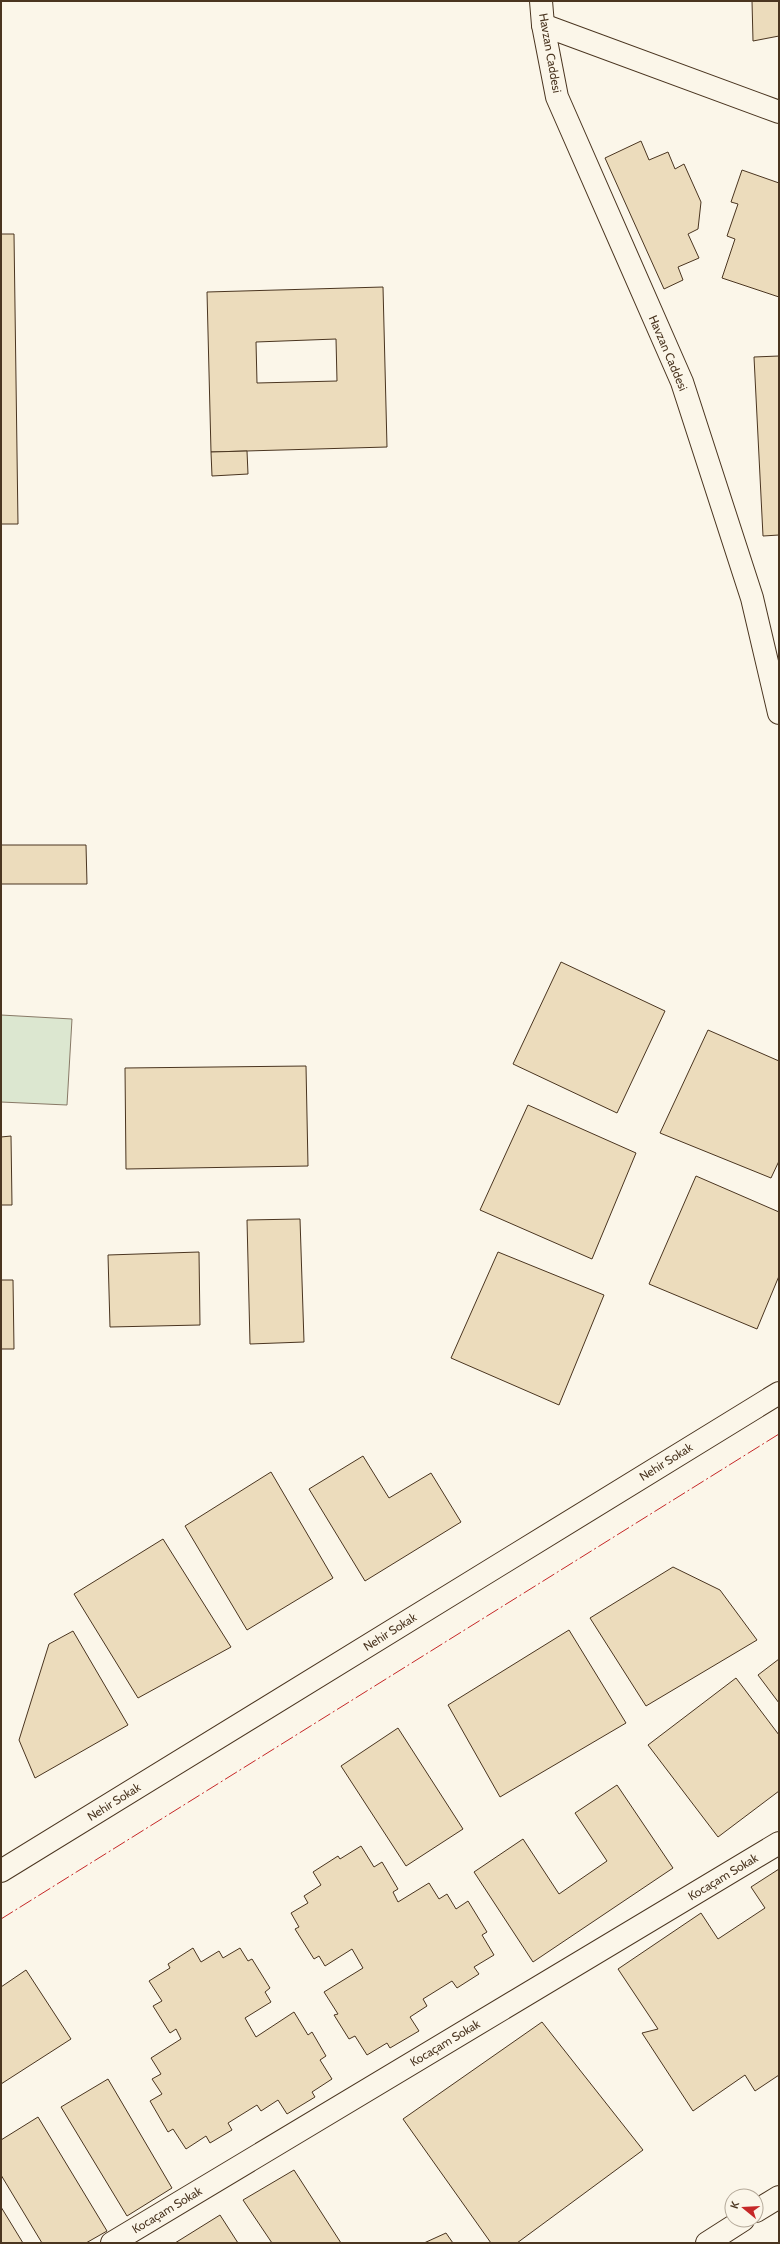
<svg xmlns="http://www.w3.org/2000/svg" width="780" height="2244" font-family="Cabin,sans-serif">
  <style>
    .green { fill: #dce7d0; stroke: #887966 }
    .building { fill: #ecdcbc; stroke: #4a3520; fill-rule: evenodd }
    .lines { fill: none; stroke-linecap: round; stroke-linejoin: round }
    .street-casing { stroke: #4a3520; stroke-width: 24 }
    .secondary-casing { stroke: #4a3520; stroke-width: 24 }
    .street { stroke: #fbf6e9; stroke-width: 22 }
    .secondary { stroke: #fbf6e9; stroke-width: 22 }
    .power { stroke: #c62828; stroke-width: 1; stroke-dasharray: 14 3 2 3; stroke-linecap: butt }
    .labels { text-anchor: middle; stroke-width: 3; stroke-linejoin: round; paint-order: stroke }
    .street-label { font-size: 12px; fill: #4a3520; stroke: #fbf6e9 }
  </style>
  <rect width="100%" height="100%" fill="#fbf6e9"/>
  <polygon class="green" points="1,1015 72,1019 67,1105 1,1102"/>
  <g class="building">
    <polygon points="752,1 779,1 779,36 753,41"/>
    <polygon points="641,141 649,160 668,152 675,169 684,164 701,202 698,229 688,234 699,258 678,267 683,280 664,289 605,158"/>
    <polygon points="742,170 779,183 779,297 722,278 735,239 727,236 738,204 731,202"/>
    <polygon points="1,234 14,234 18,524 1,524"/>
    <path d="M383 287 387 447 211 452 207 292ZM336 339 337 381 257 383 256 342Z"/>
    <polygon points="779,356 779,535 763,536 754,357"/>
    <polygon points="247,451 248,474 212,476 211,452"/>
    <polygon points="1,845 86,845 87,884 1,884"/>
    <polygon points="561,962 665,1011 617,1113 513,1064"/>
    <polygon points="708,1030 779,1061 779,1161 771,1178 660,1133"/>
    <polygon points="306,1066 308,1166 126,1169 125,1068"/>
    <polygon points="528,1105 636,1153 592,1259 480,1210"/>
    <polygon points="11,1136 12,1205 1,1205 1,1137"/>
    <polygon points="696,1176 779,1212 779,1276 757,1329 649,1284"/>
    <polygon points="300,1219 304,1342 250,1344 247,1220"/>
    <polygon points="199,1252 200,1325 110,1327 108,1255"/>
    <polygon points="498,1252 604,1295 559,1405 451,1358"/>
    <polygon points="1,1280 13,1280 14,1349 1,1349"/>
    <polygon points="363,1456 389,1498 431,1473 461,1522 365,1581 309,1489"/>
    <polygon points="271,1472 333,1578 247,1630 185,1526"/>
    <polygon points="163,1539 231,1647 138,1698 74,1594"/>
    <polygon points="673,1567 720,1590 757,1640 646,1706 590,1618"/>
    <polygon points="569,1630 626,1723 500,1797 448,1705"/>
    <polygon points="73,1631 128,1725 35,1778 19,1740 49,1644"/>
    <polygon points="779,1659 779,1703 758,1675"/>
    <polygon points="736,1678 779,1735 779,1791 718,1837 648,1745"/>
    <polygon points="398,1728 463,1829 406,1866 341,1766"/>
    <polygon points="617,1785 673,1868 533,1962 474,1872 523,1839 559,1894 607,1861 575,1813"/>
    <polygon points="361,1846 374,1867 382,1862 398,1889 393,1892 398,1902 429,1883 439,1899 447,1894 456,1909 468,1901 487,1932 482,1935 494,1955 474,1967 479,1974 457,1988 452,1981 423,1999 427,2006 410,2017 419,2031 390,2048 387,2043 367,2055 355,2036 349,2039 334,2015 338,2014 324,1992 363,1968 352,1949 325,1966 319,1956 314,1959 295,1929 299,1927 291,1913 308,1903 304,1896 321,1885 313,1872 338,1856 340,1859"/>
    <polygon points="779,1869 779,2075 755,2091 745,2075 693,2111 642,2033 658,2029 618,1969 701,1913 718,1939 765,1908 751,1887"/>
    <polygon points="193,1948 201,1962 219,1951 223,1958 240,1948 248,1961 252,1959 270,1988 265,1992 271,2002 245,2018 256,2037 294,2012 308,2035 312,2032 326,2056 320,2060 332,2079 312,2092 315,2097 287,2114 278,2100 261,2111 257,2105 228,2123 232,2130 210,2143 206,2136 186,2149 173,2129 168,2132 150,2101 162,2094 152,2079 161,2074 151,2058 181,2039 176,2029 170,2033 153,2006 162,2001 149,1981 170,1968 168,1964"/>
    <polygon points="26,1970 71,2039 1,2084 1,1987"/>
    <polygon points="542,2022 643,2150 517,2243 491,2243 403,2119"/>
    <polygon points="108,2079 172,2188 127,2216 61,2107"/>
    <polygon points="38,2117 107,2231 86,2243 42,2243 1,2175 1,2140"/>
    <polygon points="294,2170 341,2243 272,2243 243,2200"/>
    <polygon points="1,2207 23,2243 1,2243"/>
    <polygon points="220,2215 238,2243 175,2243"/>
    <polygon points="446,2233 453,2243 424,2243"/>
  </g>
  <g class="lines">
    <defs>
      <g id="street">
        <polyline points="543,25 779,112"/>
        <polyline points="1,1871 779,1393"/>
        <polyline points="756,2211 779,2197"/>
        <polyline points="112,2243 779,1843"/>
        <polyline points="707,2243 743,2220"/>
      </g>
      <polyline id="secondary" points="541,1 543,25 557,97 682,382 752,598 779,713"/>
    </defs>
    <use href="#street" class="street-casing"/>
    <use href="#secondary" class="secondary-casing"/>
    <use href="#street" class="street"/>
    <use href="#secondary" class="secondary"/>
    <polyline class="power" points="1,1919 779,1434"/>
  </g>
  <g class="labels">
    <g class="street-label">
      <text transform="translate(550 53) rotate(80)" y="4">Havzan Caddesi</text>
      <text transform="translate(668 353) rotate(67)" y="4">Havzan Caddesi</text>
      <text transform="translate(666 1462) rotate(-32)" y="4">Nehir Sokak</text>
      <text transform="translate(390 1632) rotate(-32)" y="4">Nehir Sokak</text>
      <text transform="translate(114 1802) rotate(-32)" y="4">Nehir Sokak</text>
      <text transform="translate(723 1877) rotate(-31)" y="4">Kocaçam Sokak</text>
      <text transform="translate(445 2043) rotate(-31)" y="4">Kocaçam Sokak</text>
      <text transform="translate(167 2210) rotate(-31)" y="4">Kocaçam Sokak</text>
    </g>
  </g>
  <rect width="780" height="2244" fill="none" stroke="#4a3520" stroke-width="4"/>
  <g transform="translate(744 2208) rotate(288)"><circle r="19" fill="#fbf6e9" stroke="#b4a999"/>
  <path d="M0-3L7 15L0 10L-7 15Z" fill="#c62828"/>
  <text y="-6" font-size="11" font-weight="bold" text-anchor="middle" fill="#4a3520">K</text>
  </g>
</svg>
